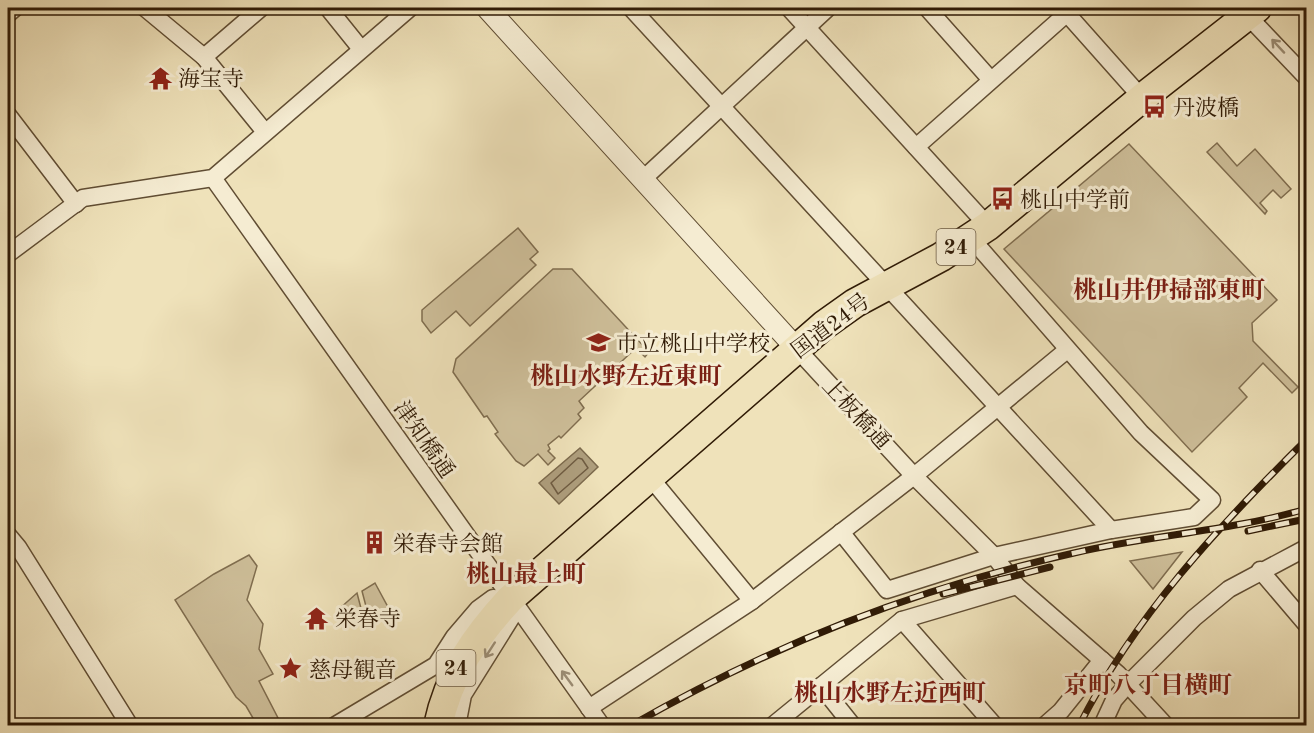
<svg xmlns="http://www.w3.org/2000/svg" width="1314" height="733" font-family="'Old Standard TT','Noto Serif JP',serif">
  <style>
    .green { fill: #cfc09b; stroke: #806e50; stroke-width: 1.5 }
    .water { fill: #ae9e7d; stroke: #7c6a4d; stroke-width: 1.5 }
    .lines { fill: none; stroke-linecap: round; stroke-linejoin: round }
    .shore { stroke: #6f5c42; stroke-width: 1.5 }
    .minor-casing { stroke: #604d33; stroke-width: 19 }
    .tertiary-casing { stroke: #604d33; stroke-width: 23 }
    .trunk-casing { stroke: #301b06; stroke-width: 31 }
    .minor { stroke: #f5ecd2; stroke-width: 16 }
    .tertiary { stroke: #f5ecd2; stroke-width: 21 }
    .trunk { stroke: #efe2ba; stroke-width: 28 }
    .rail-casing { stroke: #301b06; stroke-width: 7 }
    .rail { stroke: #f5ecd2; stroke-width: 4.5; stroke-dasharray: 14; stroke-linecap: butt }
    .oneway { stroke: #9c8e76 }
    .labels { text-anchor: middle; stroke-width: 6; stroke-linejoin: round; paint-order: stroke }
    .shield { fill: #f5ecd2; stroke: #6b5a43; stroke-width: 1.5 }
    .shield-label { font-size: 21px; font-weight: bold; fill: #301b06 }
    .poi-label { font-size: 22px; fill: #301b06; stroke: #f5ecd2; text-anchor: start }
    .street-label { font-size: 22px; fill: #301b06; stroke: #f5ecd2 }
    .neighbourhood-label { font-size: 24px; font-weight: bold; fill: #7a1f14; stroke: #f5ecd2 }
  </style>
  <rect width="100%" height="100%" fill="#efe2ba"/>
  <filter id="stains"><feTurbulence type="fractalNoise" baseFrequency=".00333" numOctaves="4"/><feColorMatrix values="0 0 0 0 .2 0 0 0 0 .09 0 0 0 0 .02 0 0 0 .5 -.17"/></filter>
  <radialGradient id="worn" r=".72"><stop offset=".6" stop-color="#630" stop-opacity="0"/><stop offset="1" stop-color="#630" stop-opacity=".3"/></radialGradient>
  <g class="green">
    <polygon points="1217,143 1237,166 1255,149 1291,189 1281,198 1273,190 1260,203 1267,211 1265,214 1207,152"/>
    <polygon points="1129,144 1277,300 1252,323 1253,341 1298,387 1292,393 1263,363 1239,388 1247,397 1192,452 1004,249"/>
    <polygon points="518,228 538,252 530,259 536,265 470,326 456,311 431,333 422,321 422,310"/>
    <polygon points="553,269 572,269 649,352 645,357 636,348 579,401 584,408 578,414 581,418 561,438 559,436 548,445 550,449 548,451 555,458 548,465 538,454 524,466 516,461 495,434 498,432 487,416 484,417 453,372 456,359"/>
    <polygon points="1182,552 1153,589 1130,561"/>
    <polygon points="249,555 257,566 247,600 263,624 259,649 273,674 259,681 278,718 264,725 257,725 246,706 236,697 175,600 214,574"/>
    <polygon points="375,583 389,609 381,618 368,614 362,591"/>
    <polygon points="357,593 363,616 353,626 339,609"/>
  </g>
  <polygon class="water" points="580,448 598,467 559,504 539,483"/>
  <g class="lines">
    <polygon class="shore" points="578,458 582,459 588,468 558,494 551,483"/>
    <defs>
      <g id="minor">
        <polyline points="145,8 204,57 265,132"/>
        <polyline points="328,8 361,49"/>
        <polyline points="631,8 1111,530"/>
        <polyline points="789,8 988,226"/>
        <polyline points="927,8 991,80"/>
        <polyline points="1062,8 1142,98"/>
        <polyline points="1243,11 1306,77"/>
        <polyline points="8,14 15,8"/>
        <polyline points="204,57 261,8"/>
        <polyline points="8,115 76,204"/>
        <polyline points="916,147 1073,8"/>
        <polyline points="213,178 602,726"/>
        <polyline points="642,180 828,8"/>
        <polyline points="8,254 83,198 213,178 410,8"/>
        <polyline points="797,349 914,476 994,556 1017,586 1118,674 1166,726"/>
        <polyline points="649,476 752,601"/>
        <polyline points="841,532 887,590 994,556 1111,530 1194,517 1212,500 1141,433 971,238"/>
        <polyline points="8,535 18,547 130,726"/>
        <polyline points="1260,570 1306,624"/>
        <polyline points="902,620 995,726"/>
        <polyline points="821,686 853,726"/>
        <polyline points="589,708 752,601 914,476 1067,350"/>
        <polyline points="334,726 436,665 454,637 478,609 493,598 510,599"/>
        <polyline points="457,726 463,695 513,615 510,600"/>
        <polyline points="772,726 902,620 1017,586"/>
        <polyline points="1044,726 1061,711 1102,660"/>
        <polyline points="1102,726 1114,700 1127,685 1194,618 1229,589 1306,548"/>
      </g>
      <polyline id="tertiary" points="487,8 797,349"/>
      <path id="trunk" d="M438 726C449 674 475 637 510 599L824 325 855 303 941 257 988 226 1142 98 1257 8"/>
    </defs>
    <use href="#minor" class="minor-casing"/>
    <use href="#tertiary" class="tertiary-casing"/>
    <use href="#trunk" class="trunk-casing"/>
    <use href="#minor" class="minor"/>
    <use href="#tertiary" class="tertiary"/>
    <use href="#trunk" class="trunk"/>
    <defs>
      <g id="rail">
        <polyline points="1248,531 1306,519"/>
        <polyline points="943,594 1050,567"/>
        <path d="M630 726C772 645 914 589 1074 553 1151 535 1231 531 1306 509"/>
        <path d="M1079 726C1135 615 1219 526 1306 440"/>
      </g>
    </defs>
    <use href="#rail" class="rail-casing"/>
    <use href="#rail" class="rail"/>
  </g>
  <defs><path id="oneway-shaft" d="M-6 0H5M1.5-3L5.5 0L1.5 3" fill="none" stroke-width="1.6" stroke-linecap="round" stroke-linejoin="round" transform="scale(1.5)"/></defs>
  <g class="oneway">
    <use href="#oneway-shaft" transform="translate(1278 46) rotate(-133)"/>
    <use href="#oneway-shaft" transform="translate(490 650) rotate(123)"/>
    <use href="#oneway-shaft" transform="translate(567 678) rotate(-126)"/>
  </g>
  <defs>
    <symbol id="temple-bare" viewBox="-9 -9 18 18"><path d="M0-6L5-2H3V0L6.5 2.5H4V6H1.5V3h-3V6H-4V2.5H-6.5L-3 0V-2H-5Z" fill="#8f2418" stroke="#f5ecd2" stroke-width="2.5" paint-order="stroke"/></symbol>
    <symbol id="bus-bare" viewBox="-9 -9 18 18"><path d="M-5-6H5V4H4V6H2V4H-2V6H-4V4H-5ZM-3.5-4V0h7V-4ZM-3.5 1.2v1.5H-2V1.2ZM2 1.2v1.5H3.5V1.2Z" fill="#8f2418" stroke="#f5ecd2" stroke-width="2.5" paint-order="stroke"/></symbol>
    <symbol id="school-bare" viewBox="-9 -9 18 18"><path d="M0-5L7-2L0 1L-7-2ZM-4 1L0 2.5L4 1V4Q0 6-4 4Z" fill="#8f2418" stroke="#f5ecd2" stroke-width="2.5" paint-order="stroke"/></symbol>
    <symbol id="building-bare" viewBox="-9 -9 18 18"><path d="M-4-6H4V6H1V3H-1V6H-4ZM-2.5-4.3h1.7v1.8h-1.7ZM.8-4.3h1.7v1.8H.8ZM-2.5-1h1.7V.8h-1.7ZM.8-1h1.7V.8H.8Z" fill="#8f2418" stroke="#f5ecd2" stroke-width="2.5" paint-order="stroke"/></symbol>
    <symbol id="sight-bare" viewBox="-9 -9 18 18"><path d="M0-6L1.8-2.2L6-1.7L2.9 1.2L3.7 5.4L0 3.3L-3.7 5.4L-2.9 1.2L-6-1.7L-1.8-2.2Z" fill="#8f2418" stroke="#f5ecd2" stroke-width="2.5" paint-order="stroke"/></symbol>
  </defs>
  <g fill-rule="evenodd">
    <use href="#temple-bare" x="144" y="62" width="33" height="33"/>
    <use href="#bus-bare" x="1138" y="90" width="33" height="33"/>
    <use href="#bus-bare" x="986" y="182" width="33" height="33"/>
    <use href="#school-bare" x="582" y="326" width="33" height="33"/>
    <use href="#building-bare" x="358" y="526" width="33" height="33"/>
    <use href="#temple-bare" x="300" y="602" width="33" height="33"/>
    <use href="#sight-bare" x="274" y="652" width="33" height="33"/>
  </g>
  <g class="labels">
    <g class="shield">
      <rect x="936.5" y="229" width="39" height="36" rx="4.5"/>
      <rect x="436.5" y="650" width="39" height="36" rx="4.5"/>
    </g>
    <g class="shield-label">
      <text x="956" y="254">24</text>
      <text x="456" y="675">24</text>
    </g>
    <g class="poi-label">
      <text x="178" y="86">海宝寺</text>
      <text x="1173" y="115">丹波橋</text>
      <text x="1020" y="207">桃山中学前</text>
      <text x="616" y="351">市立桃山中学校</text>
      <text x="393" y="551">栄春寺会館</text>
      <text x="335" y="626">栄春寺</text>
      <text x="309" y="677">慈母観音</text>
    </g>
    <g class="street-label">
      <text transform="translate(830 325) rotate(-37)" y="8">国道24号</text>
      <text transform="translate(857 413) rotate(47)" y="8">上板橋通</text>
      <text transform="translate(425 439) rotate(55)" y="8">津知橋通</text>
    </g>
    <g class="neighbourhood-label">
      <text x="1169" y="298">桃山井伊掃部東町</text>
      <text x="626" y="384">桃山水野左近東町</text>
      <text x="526" y="582">桃山最上町</text>
      <text x="1148" y="693">京町八丁目横町</text>
      <text x="890" y="701">桃山水野左近西町</text>
    </g>
  </g>
  <rect width="1314" height="733" fill="none" stroke="#efe2ba" stroke-width="30"/>
  <rect x="9" y="9" width="1296" height="715" fill="none" stroke="#301b06" stroke-width="3"/>
  <rect x="15" y="15" width="1284" height="703" fill="none" stroke="#301b06" stroke-width="1.5"/>
  <rect width="100%" height="100%" filter="url(#stains)"/>
  <rect width="100%" height="100%" fill="url(#worn)"/>
</svg>
